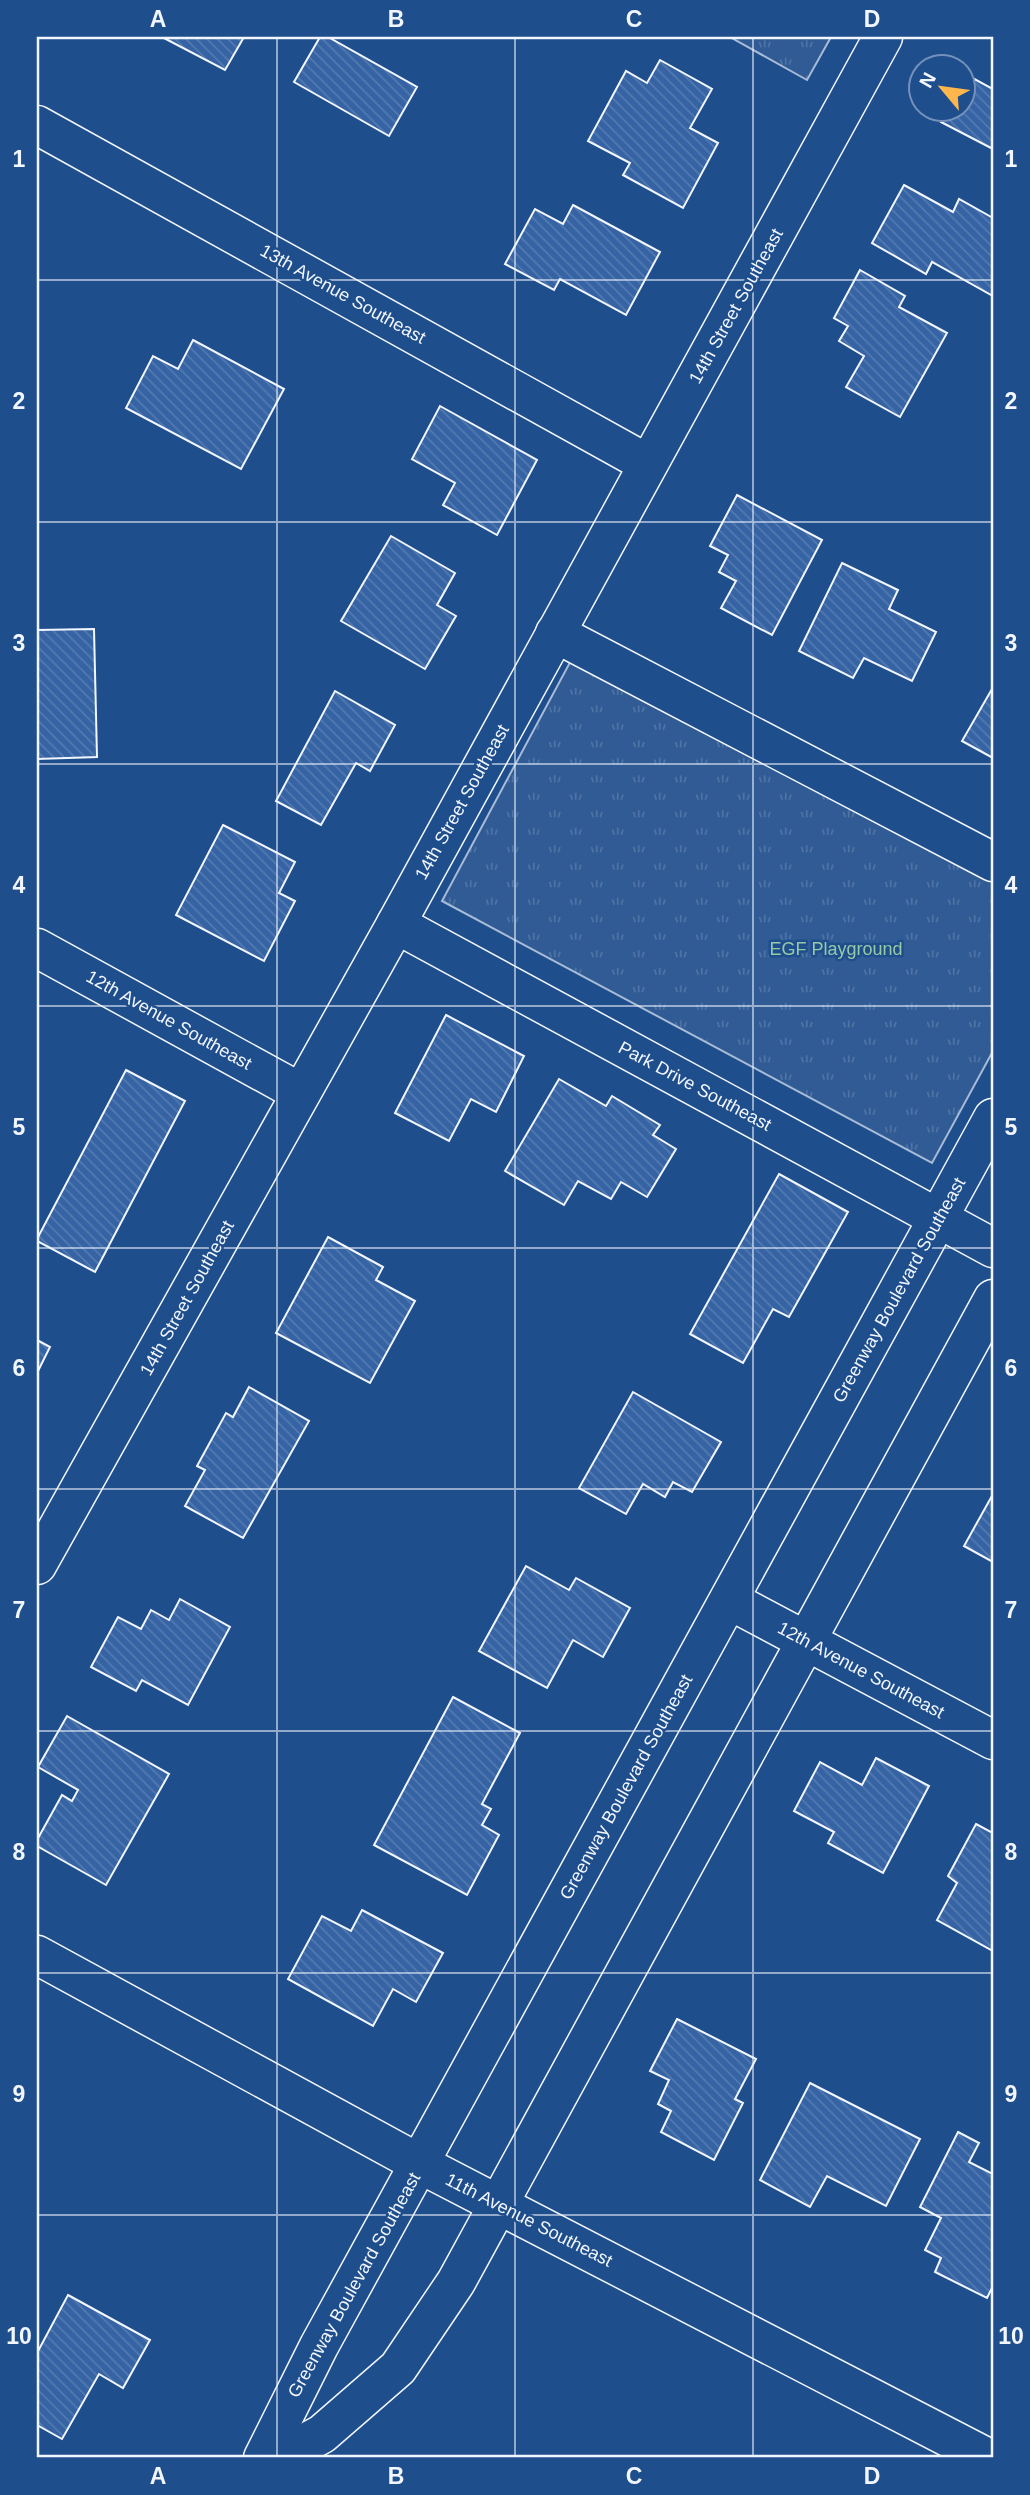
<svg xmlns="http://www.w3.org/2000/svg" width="1030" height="2495" font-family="Helvetica,sans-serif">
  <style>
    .park { fill: url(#park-tufts); stroke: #a8bbd7; stroke-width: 2 }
    .building { fill: url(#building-back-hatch); stroke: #f2f6ff; stroke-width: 2 }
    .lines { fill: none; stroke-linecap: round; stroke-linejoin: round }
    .street-casing { stroke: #f2f6ff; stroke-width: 41 }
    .secondary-casing { stroke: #f2f6ff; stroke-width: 41 }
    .street { stroke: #1f4e8c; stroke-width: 38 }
    .secondary { stroke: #1f4e8c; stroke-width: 38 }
    .grid { fill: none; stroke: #f2f6ff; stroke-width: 2; stroke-opacity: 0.55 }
    .labels { text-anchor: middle; stroke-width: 5; stroke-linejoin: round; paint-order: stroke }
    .street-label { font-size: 18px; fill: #f2f6ff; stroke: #1f4e8c }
    .park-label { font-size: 18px; fill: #97c8a6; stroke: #1f4e8c }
    .neatline { fill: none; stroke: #f2f6ff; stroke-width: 2.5 }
    .grid-label { font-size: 23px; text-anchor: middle; font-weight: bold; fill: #f2f6ff }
  </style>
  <defs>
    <pattern id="park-tufts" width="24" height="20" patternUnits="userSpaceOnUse" patternTransform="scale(1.75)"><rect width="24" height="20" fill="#305b95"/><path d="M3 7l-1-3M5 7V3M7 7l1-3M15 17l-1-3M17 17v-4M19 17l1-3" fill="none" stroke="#4e73a5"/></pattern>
    <pattern id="building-back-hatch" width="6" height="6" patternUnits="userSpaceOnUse" patternTransform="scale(1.75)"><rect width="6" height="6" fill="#3563a3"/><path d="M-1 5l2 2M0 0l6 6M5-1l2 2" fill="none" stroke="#537ab1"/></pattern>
  </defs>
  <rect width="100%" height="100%" fill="#1f4e8c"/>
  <g class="park">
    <polygon points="730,37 831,37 807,80"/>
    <polygon points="575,653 993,868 993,1051 932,1163 442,901"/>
  </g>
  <g class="building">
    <polygon points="162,37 244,37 225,70"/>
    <polygon points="320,37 328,37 417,87 389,136 294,82"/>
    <polygon points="660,60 712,89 690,128 718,143 683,208 623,175 630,163 588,141 626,71 647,83"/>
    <polygon points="967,75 993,89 993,149 941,122 949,108 964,108 964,81"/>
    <polygon points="904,185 953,212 959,199 993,218 993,296 932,262 926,274 872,243"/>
    <polygon points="573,205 660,252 626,315 560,279 554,290 505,264 535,209 563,224"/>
    <polygon points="860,270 905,296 899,307 947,333 900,417 846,387 864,356 839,341 848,326 834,318"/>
    <polygon points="193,340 284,389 241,469 126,408 153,356 178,369"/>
    <polygon points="440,406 537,460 497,535 443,505 455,483 412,459"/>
    <polygon points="737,495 822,540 772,635 721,608 736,581 719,572 728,555 710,546"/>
    <polygon points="391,536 455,573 437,605 456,616 425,669 341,621"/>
    <polygon points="842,563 898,590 889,609 936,632 912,681 864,658 853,678 799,651"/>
    <polygon points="94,629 97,757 37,759 37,630"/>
    <polygon points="992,689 993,689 993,758 962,741"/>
    <polygon points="335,691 395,725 370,771 356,763 321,825 276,801"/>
    <polygon points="223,825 295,862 279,893 295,901 264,961 176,915"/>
    <polygon points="446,1015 524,1056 496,1112 471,1099 449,1141 395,1113"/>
    <polygon points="126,1070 185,1101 95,1272 37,1241 37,1239"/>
    <polygon points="559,1079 606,1106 612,1096 660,1125 653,1135 676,1149 647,1197 621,1182 611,1199 578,1181 564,1205 505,1171"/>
    <polygon points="779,1174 848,1212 789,1317 773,1309 743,1363 690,1334"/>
    <polygon points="328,1237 383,1267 376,1280 415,1301 370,1383 276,1333"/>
    <polygon points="37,1340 50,1347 37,1373"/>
    <polygon points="249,1387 309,1421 243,1538 185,1506 205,1470 197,1466 226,1413 233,1417"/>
    <polygon points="633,1392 721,1442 692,1492 673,1482 665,1497 643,1484 626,1514 579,1488"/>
    <polygon points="993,1494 993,1562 964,1546"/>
    <polygon points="526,1566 569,1590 576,1578 630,1608 603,1657 573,1640 547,1688 479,1651"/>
    <polygon points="180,1599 230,1627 188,1705 142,1680 136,1691 91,1667 118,1617 141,1629 151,1610 169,1620"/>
    <polygon points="453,1697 520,1733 482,1804 491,1809 482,1825 499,1835 467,1895 374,1845"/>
    <polygon points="67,1716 169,1774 106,1885 37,1846 37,1840 62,1795 72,1801 78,1790 38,1767"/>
    <polygon points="876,1758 929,1786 883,1873 828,1843 834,1832 794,1811 820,1762 862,1785"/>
    <polygon points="976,1824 993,1833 993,1951 937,1920 957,1883 948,1876"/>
    <polygon points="362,1910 443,1953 416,2002 393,1989 373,2026 288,1979 322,1916 351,1931"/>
    <polygon points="677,2019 756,2059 735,2099 743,2103 714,2160 661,2132 671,2111 658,2104 669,2080 650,2071"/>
    <polygon points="810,2083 920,2139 886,2206 827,2176 810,2207 760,2180"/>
    <polygon points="958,2132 979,2143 969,2162 993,2174 993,2286 987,2298 935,2272 941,2258 925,2250 941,2218 920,2207"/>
    <polygon points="68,2295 150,2340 123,2388 99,2374 62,2439 37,2425 37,2353"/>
  </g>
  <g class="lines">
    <defs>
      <g id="street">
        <polyline points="37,125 648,464"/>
        <polyline points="555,633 993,862"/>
        <polyline points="396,924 993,1248"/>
        <polyline points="37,948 301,1093"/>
        <polyline points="37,1565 396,924 883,37"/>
        <polyline points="729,1600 993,1740"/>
        <polyline points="37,1955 420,2164 988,2458"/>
      </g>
      <g id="secondary">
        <polyline points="263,2458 319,2346 993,1118"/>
        <polyline points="278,2458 322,2434 398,2368 456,2282 993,1299"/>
      </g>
    </defs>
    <use href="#street" class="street-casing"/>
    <use href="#secondary" class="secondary-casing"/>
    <use href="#street" class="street"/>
    <use href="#secondary" class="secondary"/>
  </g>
  <path class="grid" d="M277 37V2458M515 37V2458M753 37V2458M37 280H993M37 522H993M37 764H993M37 1006H993M37 1248H993M37 1489H993M37 1731H993M37 1973H993M37 2215H993"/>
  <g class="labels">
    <g class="street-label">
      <text transform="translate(343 294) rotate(29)" y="6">13th Avenue Southeast</text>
      <text transform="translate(736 306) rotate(-61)" y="6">14th Street Southeast</text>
      <text transform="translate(462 802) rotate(-61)" y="6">14th Street Southeast</text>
      <text transform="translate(169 1020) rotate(29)" y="6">12th Avenue Southeast</text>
      <text transform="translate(695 1086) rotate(28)" y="6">Park Drive Southeast</text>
      <text transform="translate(899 1290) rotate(-61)" y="6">Greenway Boulevard Southeast</text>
      <text transform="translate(187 1298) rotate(-61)" y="6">14th Street Southeast</text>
      <text transform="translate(861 1670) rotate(28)" y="6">12th Avenue Southeast</text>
      <text transform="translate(626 1787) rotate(-61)" y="6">Greenway Boulevard Southeast</text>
      <text transform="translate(529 2220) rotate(27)" y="6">11th Avenue Southeast</text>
      <text transform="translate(354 2285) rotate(-61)" y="6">Greenway Boulevard Southeast</text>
    </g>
    <g class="park-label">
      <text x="836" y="955">EGF Playground</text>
    </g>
  </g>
  <rect width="1030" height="2495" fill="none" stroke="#1f4e8c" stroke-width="77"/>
  <g transform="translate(942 88) rotate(299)"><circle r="33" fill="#1f4e8c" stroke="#7391ba" stroke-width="2"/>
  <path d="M0-5L12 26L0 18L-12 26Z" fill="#ffb74d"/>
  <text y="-10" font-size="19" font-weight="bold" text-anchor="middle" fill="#f2f6ff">N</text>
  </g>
  <rect x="38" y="38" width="954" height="2418" class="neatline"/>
  <g class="grid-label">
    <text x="158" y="27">A</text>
    <text x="396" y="27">B</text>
    <text x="634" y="27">C</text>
    <text x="872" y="27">D</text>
    <text x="19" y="167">1</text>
    <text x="1011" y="167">1</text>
    <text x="19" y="409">2</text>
    <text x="1011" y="409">2</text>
    <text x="19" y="651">3</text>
    <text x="1011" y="651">3</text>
    <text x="19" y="893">4</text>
    <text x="1011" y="893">4</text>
    <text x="19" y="1135">5</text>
    <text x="1011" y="1135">5</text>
    <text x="19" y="1376">6</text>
    <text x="1011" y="1376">6</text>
    <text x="19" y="1618">7</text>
    <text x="1011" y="1618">7</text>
    <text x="19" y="1860">8</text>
    <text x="1011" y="1860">8</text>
    <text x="19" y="2102">9</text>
    <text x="1011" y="2102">9</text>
    <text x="19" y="2344">10</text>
    <text x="1011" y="2344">10</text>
    <text x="158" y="2484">A</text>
    <text x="396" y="2484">B</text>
    <text x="634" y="2484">C</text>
    <text x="872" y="2484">D</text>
  </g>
</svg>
